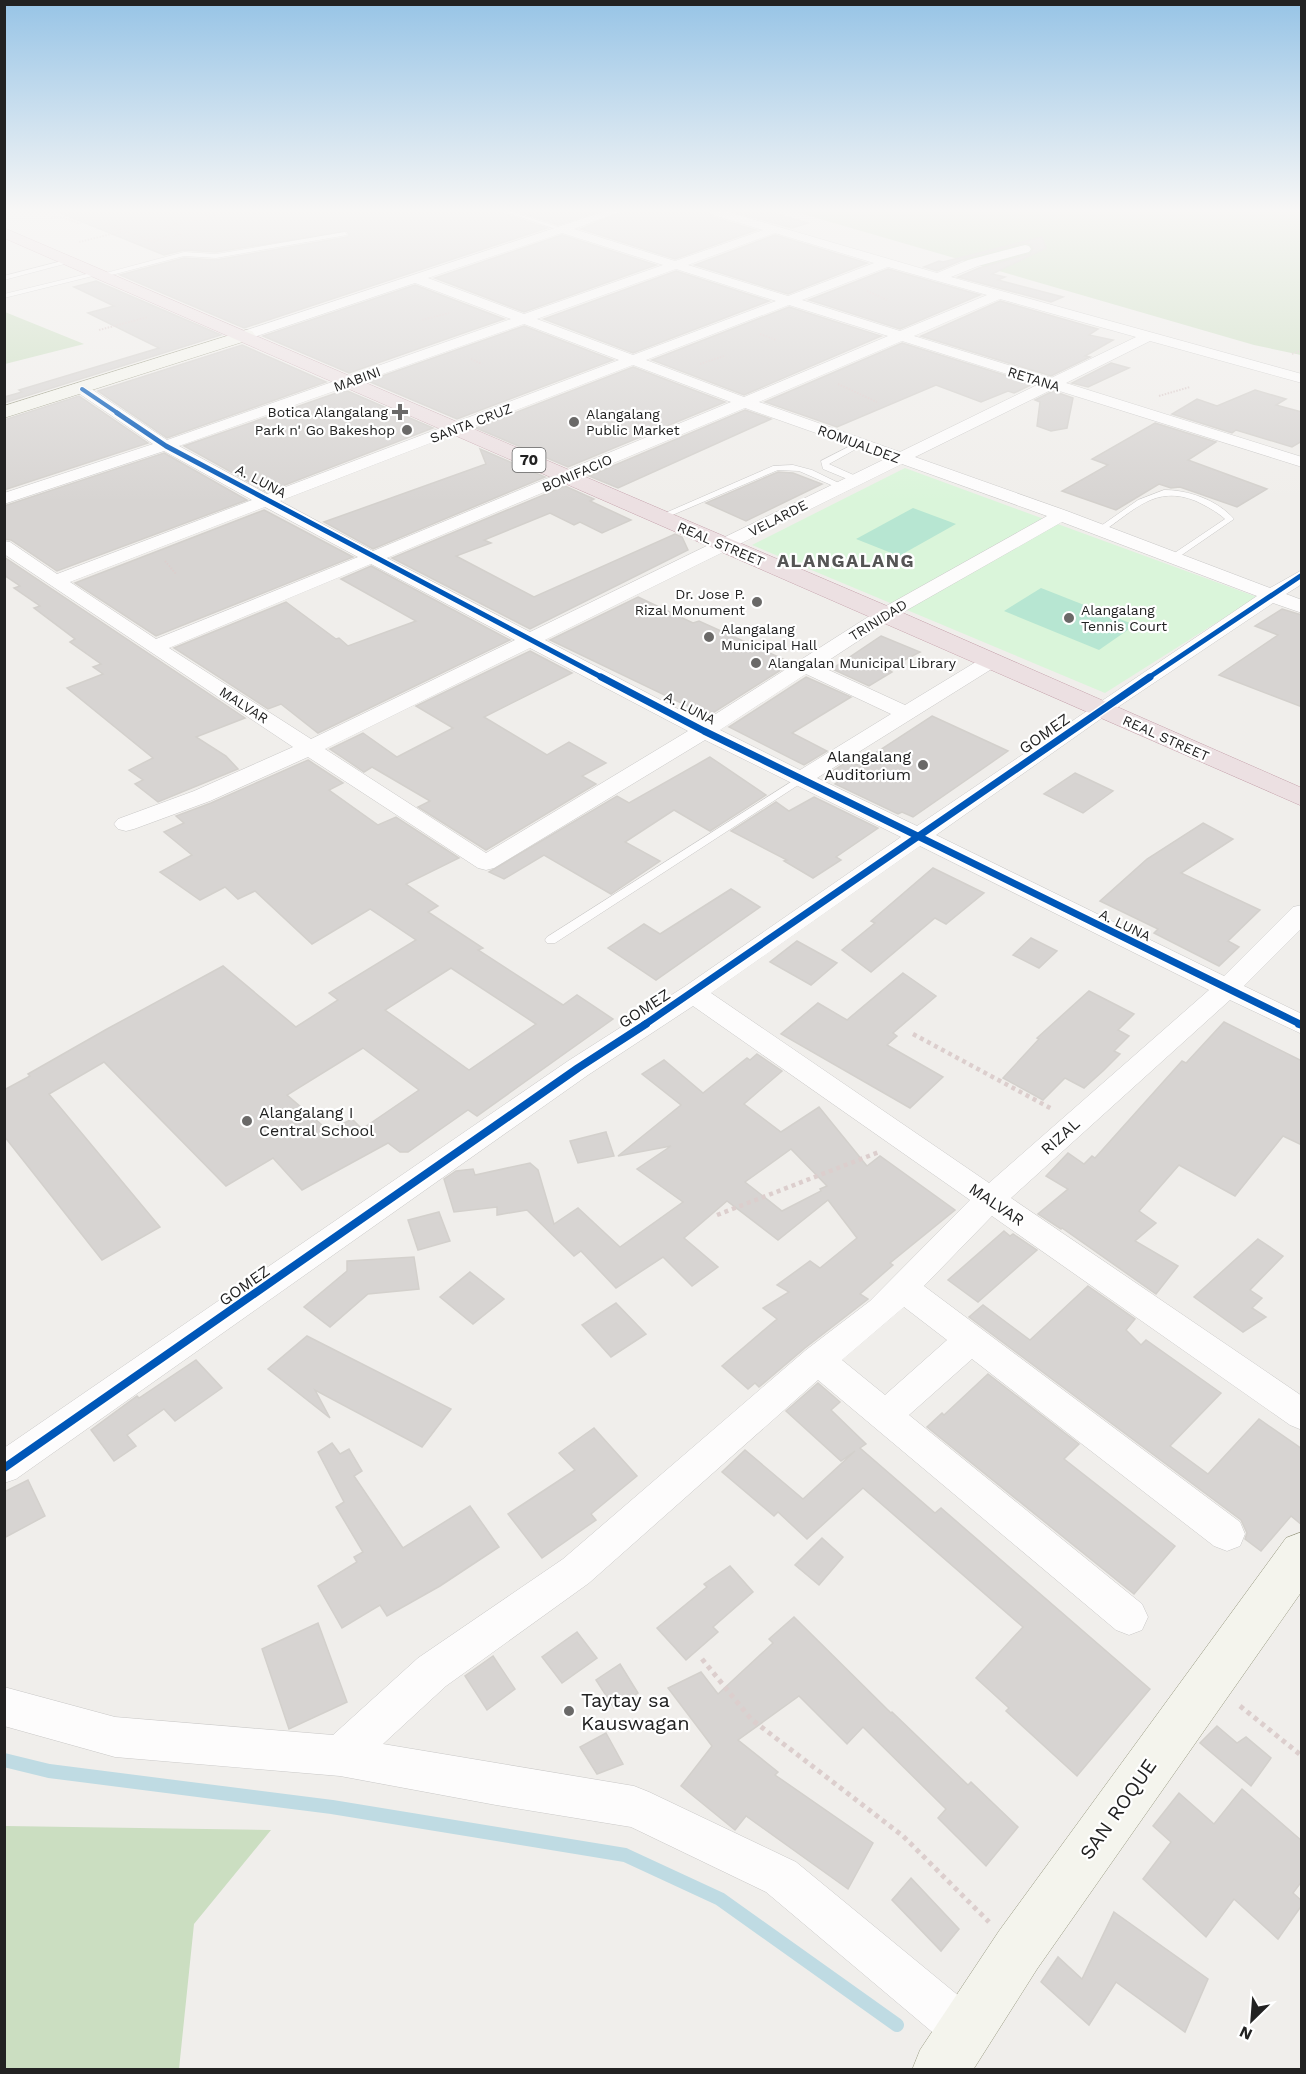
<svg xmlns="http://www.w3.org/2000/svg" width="1306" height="2074" font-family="'Work Sans',sans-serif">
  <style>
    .forest { fill: #cbdec1 }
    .park { fill: #daf5da }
    .pitch { fill: #b7e6d2 }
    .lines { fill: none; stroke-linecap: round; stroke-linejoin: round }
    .stream { stroke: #bfdbe3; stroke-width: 14 }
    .building { fill: #d7d4d2; stroke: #d3d0cc; stroke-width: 1.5; fill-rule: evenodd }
    .lane-casing { stroke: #c9c8c7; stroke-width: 1 }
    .street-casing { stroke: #c9c8c7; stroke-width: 1 }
    .secondary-casing { stroke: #999a82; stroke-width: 1 }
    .highway-casing { stroke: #c5a2ac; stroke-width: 1 }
    .path-far2 { stroke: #dccecd; stroke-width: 2; stroke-dasharray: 1.5 1.5; stroke-linecap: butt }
    .path-far1 { stroke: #dccecd; stroke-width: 4.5; stroke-dasharray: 4 4; stroke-linecap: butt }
    .path { stroke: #dccecd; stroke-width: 5; stroke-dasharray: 4.5 4.5; stroke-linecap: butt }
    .lane { fill: #fdfcfc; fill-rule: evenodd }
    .street { fill: #fdfcfc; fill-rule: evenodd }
    .secondary { fill: #f4f4ed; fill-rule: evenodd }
    .highway { fill: #ece0e2; fill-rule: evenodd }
    .cycleway-far3-casing { stroke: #fff; stroke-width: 6 }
    .cycleway-far2-casing { stroke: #fff; stroke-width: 8 }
    .cycleway-far1-casing { stroke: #fff; stroke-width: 10 }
    .cycleway-casing { stroke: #fff; stroke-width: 12 }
    .cycleway-far3 { stroke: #0057b8; stroke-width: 4 }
    .cycleway-far2 { stroke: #0057b8; stroke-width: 5 }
    .cycleway-far1 { stroke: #0057b8; stroke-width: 7 }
    .cycleway { stroke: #0057b8; stroke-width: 8 }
    .poi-dot { fill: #6a6968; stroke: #fff; stroke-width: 2 }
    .labels { text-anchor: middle; stroke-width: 4.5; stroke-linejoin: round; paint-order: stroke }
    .far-street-label { font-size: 14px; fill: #222; stroke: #fff }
    .far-poi-label { font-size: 14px; fill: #222; stroke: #fff; text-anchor: start }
    .shield { fill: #fff; stroke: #646464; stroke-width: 1.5 }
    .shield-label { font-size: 15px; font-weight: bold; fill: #222 }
    .street-label { font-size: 16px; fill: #222; stroke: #fff }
    .poi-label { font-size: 16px; fill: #222; stroke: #fff; text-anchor: end }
    .far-district-label { font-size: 18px; font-weight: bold; letter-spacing: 1.5px; fill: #555; stroke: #fff }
    .near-poi-label { font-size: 20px; fill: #222; stroke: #fff; text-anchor: start }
    .near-street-label { font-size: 20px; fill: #222; stroke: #fff }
  </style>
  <rect width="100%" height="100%" fill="#f0eeeb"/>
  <g class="forest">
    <polygon points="796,212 1301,212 1301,355 1254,345"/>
    <polygon points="4,312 5,312 84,344 5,364"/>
    <polygon points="6,1826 271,1830 194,1924 179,2069 5,2069"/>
  </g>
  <polygon class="park" points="905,468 1257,597 1105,693 752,545"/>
  <g class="pitch">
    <polygon points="913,508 956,524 899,556 856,539"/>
    <polygon points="1041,588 1135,625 1099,650 1004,611"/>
  </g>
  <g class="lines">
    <polyline class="stream" points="4,1760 49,1771 332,1807 625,1855 720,1899 897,2025"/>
  </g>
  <g class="building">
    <polygon points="58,212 503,212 504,214 547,228 244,328 120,275 184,258 216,260 347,237 349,235 347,231 216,252 184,250 164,255"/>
    <polygon points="519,212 597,212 558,225"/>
    <polygon points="621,212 709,212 712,217 756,230 675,259 581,229"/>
    <polygon points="734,212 770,212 808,223 792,228"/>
    <polygon points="562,235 656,265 524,312 435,278"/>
    <polygon points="775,235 867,263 788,294 695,265"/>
    <polygon points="1042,237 1046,248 992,274 1005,277 998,280 1063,297 1051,302 958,277 979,268 1030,254 1033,248 1030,244 1024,243 967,258 937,271 924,267 939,261 943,262"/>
    <polygon points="888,269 980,295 900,329 809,300"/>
    <polygon points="676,271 769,301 633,353 544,319"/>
    <polygon points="96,281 221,335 4,403 4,397 22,392 19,390 159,348 88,313 114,306 74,287"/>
    <polygon points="415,285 504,319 349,373 263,336"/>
    <polygon points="1000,301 1098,329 1089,335 1113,340 1085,356 1090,357 1051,376 921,336"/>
    <polygon points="789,307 881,336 744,395 652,360"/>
    <polygon points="524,326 613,360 457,419 368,381"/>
    <polygon points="902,343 1033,384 1014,393 1008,391 981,402 936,385 837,427 765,402"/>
    <polygon points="242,345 326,382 167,438 98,391"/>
    <polygon points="1111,363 1129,368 1088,387 1072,383"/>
    <polygon points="633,367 725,402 568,467 476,428"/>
    <polygon points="345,390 433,428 267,492 184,446"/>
    <polygon points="1255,390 1286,399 1276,405 1302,412 1302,441 1292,447 1236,430 1232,433 1172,414 1197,399 1217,406"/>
    <polygon points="1053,391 1073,398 1067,428 1051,431 1037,426 1040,402 1035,400"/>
    <polygon points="79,396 148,443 4,490 4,420"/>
    <polygon points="745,410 771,419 618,488 589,476"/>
    <polygon points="1155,423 1216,442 1188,460 1267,489 1237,507 1180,487 1171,488 1159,484 1116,510 1062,491 1108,465 1092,459"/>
    <polygon points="480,449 545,477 373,549 324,522 486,464"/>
    <polygon points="164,453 247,500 57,571 11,540 4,539 4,506"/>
    <polygon points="778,472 793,473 822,484 746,521 706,503"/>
    <polygon points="565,486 594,499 590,501 631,520 602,533 580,522 574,525 550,513 484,540 491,543 456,556 534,597 675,534 682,537 688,550 530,629 392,558"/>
    <polygon points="264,510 353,557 156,636 75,583"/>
    <polygon points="4,557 245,718 196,737 226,756 238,769 158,802 135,784 143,780 129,770 153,758 67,688 103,674 93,667 101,664 70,642 75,639 34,608 40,606 14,588 20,586 4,575"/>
    <polygon points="371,566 510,640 318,733 281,704 268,709 174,648 286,602 336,639 339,638 348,646 416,621 341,579"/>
    <polygon points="638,597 693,623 699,621 792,663 708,716 550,640"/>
    <polygon points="1282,609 1302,615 1302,707 1219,675 1278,635 1255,626"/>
    <polygon points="881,636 920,652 887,669 892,672 869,686 832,669"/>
    <polygon points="530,651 572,673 484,717 547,755 569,742 606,763 582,776 596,784 486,850 418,807 430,801 372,767 364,772 330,749 363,733 397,757 453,728 416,706"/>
    <polygon points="806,677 851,697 792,733 827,751 804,765 729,727"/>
    <polygon points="932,716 1008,751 913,817 902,812 898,814 835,784 838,782 825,776 848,761 857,765"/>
    <polygon points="710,757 766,795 710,831 674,810 625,842 660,861 611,894 544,855 504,879 489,872 617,796 629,803"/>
    <path d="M308 760 343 783 329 790 378 825 396 817 459 858 406 884 438 906 428 912 483 948 478 950 563 1005 577 995 613 1019 477 1116 468 1110 408 1152H400L388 1143 302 1190 273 1158 226 1186 104 1062 49 1094 160 1227 102 1260 4 1136V1090L30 1076 28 1074 107 1029 223 966 296 1027 338 1000 329 993 416 940 370 909 312 944 255 891 238 899 225 887 200 900 160 872 192 855 164 832 184 823 176 816 211 803ZM451 968 536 1024 469 1070 385 1010ZM363 1048 419 1090 362 1129 352 1119 329 1131 287 1095Z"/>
    <polygon points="1075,773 1113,791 1083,813 1044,794"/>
    <polygon points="814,797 878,828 836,857 841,860 813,878 784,861 787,860 731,831 776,802 789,811"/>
    <polygon points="1203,823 1233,839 1181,873 1260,910 1228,941 1239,947 1219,966 1154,933 1158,929 1100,901 1147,859"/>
    <polygon points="933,868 984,893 946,924 935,918 871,972 842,950 875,923 871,921"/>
    <polygon points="731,889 760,907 656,980 608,948 644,924 660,934"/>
    <polygon points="1031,938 1057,951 1039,968 1013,955"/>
    <polygon points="797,941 837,963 811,985 770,962"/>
    <polygon points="903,973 936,996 893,1033 897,1036 887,1045 943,1077 910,1108 781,1034 818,1003 847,1020"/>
    <polygon points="1089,991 1134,1014 1118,1030 1129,1036 1114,1051 1120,1054 1103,1071 1084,1088 1065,1078 1043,1100 1003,1078 1039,1039 1037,1038"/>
    <polygon points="1224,1022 1302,1061 1302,1145 1283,1136 1235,1196 1179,1165 1139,1211 1156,1223 1135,1241 1178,1266 1156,1294 1062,1228 1061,1229 1038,1214 1068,1189 1046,1176 1068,1153 1084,1164 1092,1156 1095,1158 1182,1061 1186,1063"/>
    <path d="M757 1054 782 1071 744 1104 781 1132 819 1107 867 1166 880 1156 955 1210 890 1263 893 1265 860 1294 868 1299 805 1348 759 1387 755 1383 748 1389 722 1366 777 1319 763 1308 789 1292 777 1285 810 1261 820 1268 857 1238 828 1200 778 1240 727 1201 684 1238 718 1267 692 1286 663 1257 616 1288 581 1251 574 1256 527 1210 497 1215V1207L454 1212 444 1179 456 1171 473 1169 475 1175 530 1163 538 1170 554 1224 578 1208 620 1247 683 1202 637 1169 671 1146 618 1156 681 1105 642 1074 664 1060 703 1093 747 1058 750 1060ZM791 1149 827 1186 820 1189 821 1191 782 1211 745 1182Z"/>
    <polygon points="606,1132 614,1156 578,1163 570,1141"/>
    <polygon points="439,1212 450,1241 418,1250 408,1220"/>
    <polygon points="1004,1231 1010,1236 1013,1234 1037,1250 978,1302 948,1280"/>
    <polygon points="1258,1239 1283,1256 1250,1290 1262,1298 1252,1308 1266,1317 1243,1332 1194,1297"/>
    <polygon points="414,1257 419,1289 368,1294 330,1327 304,1307 347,1271 347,1261"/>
    <polygon points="470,1272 504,1299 473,1324 440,1297"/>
    <polygon points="1088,1286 1135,1319 1126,1330 1141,1345 1146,1340 1221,1393 1170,1446 1208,1474 1259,1419 1302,1449 1302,1525 1291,1516 1261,1551 1245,1539 1247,1533 1241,1520 969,1317 983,1305 1030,1340"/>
    <polygon points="616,1303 646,1334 611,1357 582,1325"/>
    <polygon points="307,1336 451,1409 422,1447 315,1390 330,1418 268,1369"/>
    <polygon points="196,1360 222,1388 175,1421 164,1409 127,1435 136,1446 114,1461 91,1430 137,1396 139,1398"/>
    <polygon points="988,1374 1079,1444 1064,1459 1175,1546 1134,1594 927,1427 942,1413 944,1415"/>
    <polygon points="818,1383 840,1402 831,1410 866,1444 860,1448 935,1513 941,1508 1150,1689 1077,1776 1006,1711 1009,1708 976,1678 1023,1627 863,1488 807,1539 778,1512 774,1516 722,1472 745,1450 803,1499 855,1451 841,1461 786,1411"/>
    <polygon points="594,1428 637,1476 591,1514 596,1520 542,1558 508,1514 575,1470 559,1453"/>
    <polygon points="332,1443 340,1454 349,1449 362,1471 354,1476 403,1548 470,1506 499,1547 440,1586 387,1616 380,1605 342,1628 318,1586 357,1562 354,1557 363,1552 336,1507 344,1502 318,1452"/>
    <polygon points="28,1480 45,1516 4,1538 4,1492"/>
    <polygon points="822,1538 843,1557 819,1585 795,1565"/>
    <polygon points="730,1566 753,1592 713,1627 718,1632 686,1660 657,1628 707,1587 704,1584"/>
    <polygon points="794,1617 891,1713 892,1712 968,1785 971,1782 1018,1827 986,1866 938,1818 946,1809 863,1727 847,1744 799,1696 738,1740 778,1772 775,1775 873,1843 848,1889 746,1816 735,1830 681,1786 712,1746 668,1688 701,1672 718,1694 773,1643 769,1639"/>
    <polygon points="318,1623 347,1702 289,1729 262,1649"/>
    <polygon points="577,1632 597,1658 562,1683 542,1657"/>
    <polygon points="493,1656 515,1689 487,1710 465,1676"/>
    <polygon points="620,1664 638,1693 614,1708 596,1680"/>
    <polygon points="1217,1726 1237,1743 1246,1737 1271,1758 1251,1786 1200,1743"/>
    <polygon points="606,1733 623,1764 597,1774 580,1747"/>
    <polygon points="1242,1789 1302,1841 1302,1881 1293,1893 1302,1901 1302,1905 1278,1939 1234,1899 1206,1937 1143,1879 1171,1842 1153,1826 1179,1793 1214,1824"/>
    <polygon points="911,1878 959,1929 941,1951 892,1900"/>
    <polygon points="1114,1912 1208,1979 1185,2032 1116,1982 1089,2025 1041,1982 1058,1957 1082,1979"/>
  </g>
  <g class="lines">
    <defs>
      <g id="lane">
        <polygon points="505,212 513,212 564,229 559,230"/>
        <polygon points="345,232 347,235 216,258 184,256 104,277 101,274 4,298 4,294 99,271 102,274 184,252 216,254"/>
        <polygon points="70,259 72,262 4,280 4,276"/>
        <polygon points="858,442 865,444 829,464 858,477 858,481 852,481 823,469 821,461"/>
        <polygon points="793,465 812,470 845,486 838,488 799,471 778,470 663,519 656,517 773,466"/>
        <path d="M1164 490C1189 490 1217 500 1234 519L1173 561 1168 558 1170 556 1225 519C1216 511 1206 506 1196 501 1155 484 1134 511 1102 532L1095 530 1138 500Z"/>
        <polygon points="802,775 806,776 806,780 555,943 547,943 545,940 547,937"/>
      </g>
      <path id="street" d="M603 212H619L574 229 675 261 763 230 713 215 711 212H728L937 273 968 260 1025 245 1029 246 1031 249 1029 252 978 266 951 277 1302 374V383L1150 341 1066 383 1302 457V467L1053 389 915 457 1067 511 1270 588 1302 570V584L1286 594 1302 600V613L1273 603 1109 713 936 835 1224 976 1293 907 1302 905V928L1244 986 1302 1014V1034L1230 1000 1011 1198 1302 1396V1430L1290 1425 992 1216 924 1286 1240 1522 1245 1534 1240 1546 1227 1551 1214 1546 972 1359 909 1415 1142 1604 1148 1617 1142 1630 1129 1635 1116 1630 818 1380 589 1583 446 1686 383 1744 634 1786 649 1792 796 1862 982 2015 989 2031 982 2047 966 2054 950 2047 766 1892 631 1827 496 1805 340 1776 115 1757 4 1726V1687L115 1717 333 1735 418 1658 563 1559 806 1350 870 1301 970 1200 693 1006 588 1075 16 1479 4 1483V1448L568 1061 684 987 901 837 705 740 494 868 486 870 478 868 308 757 210 801 134 829 126 831 118 829 114 824 118 819 194 791 293 747 4 554V541L10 542 57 574 252 500 164 451 4 504V493L153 444 77 392 74 389 77 386H87L167 440 511 319 415 283 251 338H241L239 335 241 332ZM562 233 663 265 524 314 428 278ZM775 233 874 263 788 296 688 265ZM888 267 987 295 900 331 802 300ZM676 269 776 301 633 355 537 319ZM1000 299 1136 337 1051 378 914 336ZM789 305 888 336 744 397 646 360ZM524 324 619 360 267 494 179 446ZM902 341 1039 384 900 452 759 402ZM633 365 731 402 373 551 280 501ZM745 408 887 458 530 632 387 558ZM902 464 1047 516 879 610 703 722 545 640ZM265 507 358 557 156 639 70 582ZM1062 522 1257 596 917 826 817 778 998 665 1001 661 998 657H984L905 705 820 666 893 618ZM371 564 515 640 311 739 169 648ZM530 648 688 731 486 853 325 749ZM806 674 891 714 800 770 720 730ZM920 846 1209 990 989 1183 711 993ZM904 1307 947 1340 885 1395 842 1360Z"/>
      <g id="secondary">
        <polygon points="246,330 252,331 255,335 252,339 4,418 4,406"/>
        <polygon points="1302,1532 1302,1591 1037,1969 973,2070 912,2070 920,2050 999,1931 1286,1538"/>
      </g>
      <polygon id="highway" points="4,228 894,609 1302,788 1302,806 4,238"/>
    </defs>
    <use href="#lane" class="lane-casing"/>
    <use href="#street" class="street-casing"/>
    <use href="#secondary" class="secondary-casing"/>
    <use href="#highway" class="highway-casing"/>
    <g class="path-far2">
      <polyline points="51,218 62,217 78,223 94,219 155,243"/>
      <polyline points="151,241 181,234 165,227 225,212"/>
      <polyline points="79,242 124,231"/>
      <polyline points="867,291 887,300"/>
      <polyline points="422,320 449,313"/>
      <polyline points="99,330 148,317"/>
      <polyline points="760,334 776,340"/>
      <polyline points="1292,354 1302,350"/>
      <polyline points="471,359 482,364"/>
      <polyline points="700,364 724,356"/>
      <polyline points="838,384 877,402"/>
      <polyline points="1159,396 1190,387"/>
      <polyline points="350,426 375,437"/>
      <polyline points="165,561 176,574"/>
    </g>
    <g class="path-far1">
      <polyline points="913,1034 1052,1109"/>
      <polyline points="717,1215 879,1152"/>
    </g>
    <g class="path">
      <polyline points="702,1659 751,1719 903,1836 989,1922"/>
      <polyline points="1240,1706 1302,1756"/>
    </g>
    <use href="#lane" class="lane"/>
    <use href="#street" class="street"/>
    <use href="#secondary" class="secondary"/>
    <use href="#highway" class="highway"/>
    <defs>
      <polyline id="cycleway-far3" points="82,389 119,414"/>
      <g id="cycleway-far2">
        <polyline points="117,413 166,446 603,678"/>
        <polyline points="1148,678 1302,575"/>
      </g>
      <g id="cycleway-far1">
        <polyline points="601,677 704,731 1302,1025"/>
        <polyline points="644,1025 1150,677"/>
      </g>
      <g id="cycleway">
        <polyline points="1299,1024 1302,1025"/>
        <polyline points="4,1468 578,1068 646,1024"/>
      </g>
    </defs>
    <use href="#cycleway-far3" class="cycleway-far3-casing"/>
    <use href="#cycleway-far2" class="cycleway-far2-casing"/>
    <use href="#cycleway-far1" class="cycleway-far1-casing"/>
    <use href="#cycleway" class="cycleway-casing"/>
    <use href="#cycleway-far3" class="cycleway-far3"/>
    <use href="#cycleway-far2" class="cycleway-far2"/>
    <use href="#cycleway-far1" class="cycleway-far1"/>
    <use href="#cycleway" class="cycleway"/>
  </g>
  <linearGradient id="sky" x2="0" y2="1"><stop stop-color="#97c4e6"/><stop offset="0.42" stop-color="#f8f7f6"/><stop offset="1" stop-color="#f8f7f6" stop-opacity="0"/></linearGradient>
  <rect width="1306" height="502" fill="url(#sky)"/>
  <g class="poi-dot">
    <path d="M397 403h6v6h6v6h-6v6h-6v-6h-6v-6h6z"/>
    <circle cx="574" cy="422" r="6"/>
    <circle cx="407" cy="430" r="6"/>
    <circle cx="757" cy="602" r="6"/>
    <circle cx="1069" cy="618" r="6"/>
    <circle cx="709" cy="637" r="6"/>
    <circle cx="756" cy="663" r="6"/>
    <circle cx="923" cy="765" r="6"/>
    <circle cx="247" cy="1121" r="6"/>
    <circle cx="569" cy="1711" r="6"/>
  </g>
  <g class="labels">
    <g class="far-street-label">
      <text transform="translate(357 379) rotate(-20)" y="5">MABINI</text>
      <text transform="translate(1034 379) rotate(17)" y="5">RETANA</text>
      <text transform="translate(471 423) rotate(-21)" y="5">SANTA CRUZ</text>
      <text transform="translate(859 444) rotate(20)" y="5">ROMUALDEZ</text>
      <text transform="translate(577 473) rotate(-23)" y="5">BONIFACIO</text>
      <text transform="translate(261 481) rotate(28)" y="5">A. LUNA</text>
      <text transform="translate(778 518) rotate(-27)" y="5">VELARDE</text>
      <text transform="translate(721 544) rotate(23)" y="5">REAL STREET</text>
      <text transform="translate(878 620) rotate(-32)" y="5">TRINIDAD</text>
      <text transform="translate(244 705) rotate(33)" y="5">MALVAR</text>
      <text transform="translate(690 708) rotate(27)" y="5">A. LUNA</text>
      <text transform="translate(1166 738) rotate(24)" y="5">REAL STREET</text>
      <text transform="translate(1125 925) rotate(26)" y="5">A. LUNA</text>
    </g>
    <g class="far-poi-label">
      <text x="388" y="417" text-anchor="end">Botica Alangalang</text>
      <text x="586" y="419">Alangalang<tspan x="586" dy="16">Public Market</tspan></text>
      <text x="395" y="435" text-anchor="end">Park n' Go Bakeshop</text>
      <text x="745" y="599" text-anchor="end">Dr. Jose P.<tspan x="745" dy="16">Rizal Monument</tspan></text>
      <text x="1081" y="615">Alangalang<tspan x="1081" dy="16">Tennis Court</tspan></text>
      <text x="721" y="634">Alangalang<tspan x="721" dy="16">Municipal Hall</tspan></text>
      <text x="768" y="668">Alangalan Municipal Library</text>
    </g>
    <rect class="shield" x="512.5" y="448" width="33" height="24" rx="4.5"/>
    <g class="shield-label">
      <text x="529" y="465">70</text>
    </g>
    <g class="street-label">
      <text transform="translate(1044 733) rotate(-35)" y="6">GOMEZ</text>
      <text transform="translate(644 1008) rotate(-33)" y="6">GOMEZ</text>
      <text transform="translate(1060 1136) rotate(-42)" y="6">RIZAL</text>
      <text transform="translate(997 1204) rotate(34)" y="6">MALVAR</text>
      <text transform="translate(244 1285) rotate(-35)" y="6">GOMEZ</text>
    </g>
    <g class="poi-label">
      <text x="911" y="762">Alangalang<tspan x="911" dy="18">Auditorium</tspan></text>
      <text x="259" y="1118" text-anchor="start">Alangalang I<tspan x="259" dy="18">Central School</tspan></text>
    </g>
    <g class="far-district-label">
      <text x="846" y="567">ALANGALANG</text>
    </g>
    <g class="near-poi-label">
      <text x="581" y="1707">Taytay sa<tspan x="581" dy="23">Kauswagan</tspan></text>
    </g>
    <g class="near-street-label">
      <text transform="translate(1118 1809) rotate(-55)" y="7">SAN ROQUE</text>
    </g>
  </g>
  <rect width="1306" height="2074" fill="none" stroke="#222222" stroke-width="12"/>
  <g transform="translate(1252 2020) rotate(205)" stroke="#ffffff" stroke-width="4.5" paint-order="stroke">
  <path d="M0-4.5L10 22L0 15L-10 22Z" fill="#222222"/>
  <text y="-9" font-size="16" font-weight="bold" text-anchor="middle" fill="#222222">N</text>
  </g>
</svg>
